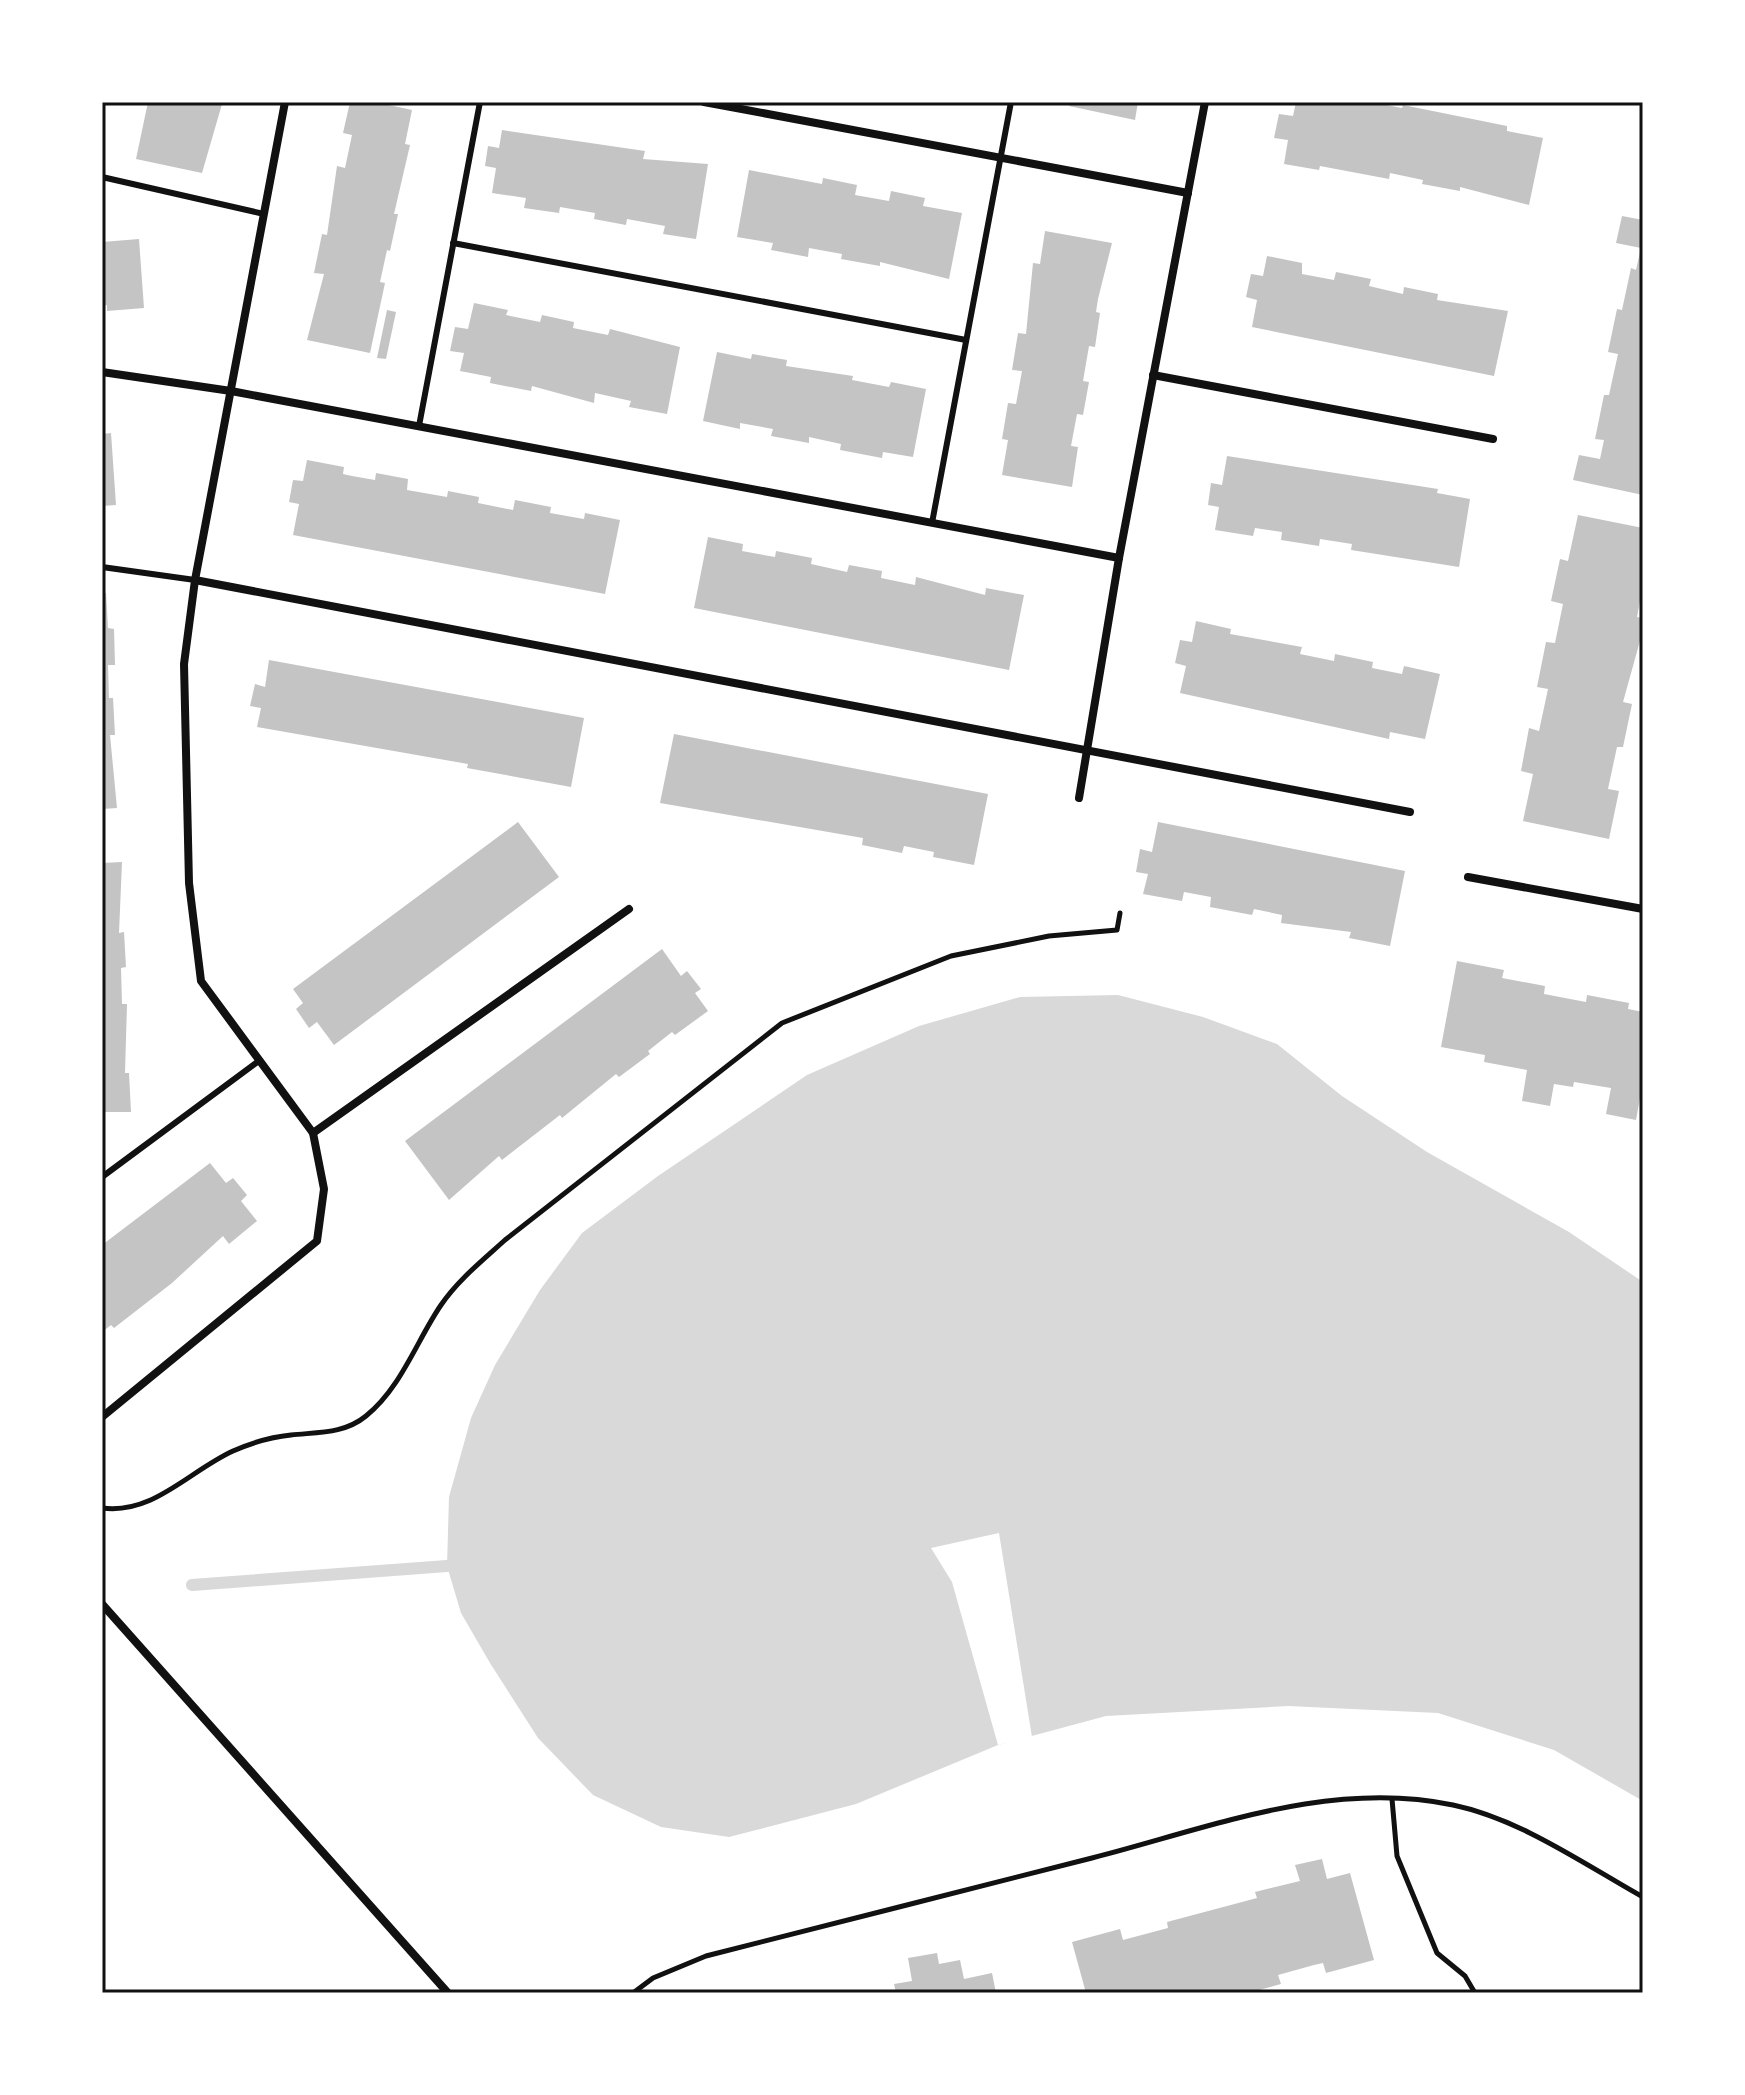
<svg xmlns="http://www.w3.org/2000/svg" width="1745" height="2095" font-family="Rubik,sans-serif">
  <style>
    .water { fill: #d9d9d9 }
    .pier { fill: #fff }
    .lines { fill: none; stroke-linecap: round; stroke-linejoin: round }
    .stream { stroke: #d9d9d9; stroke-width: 12 }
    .building { fill: #c4c4c4 }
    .path { stroke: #111; stroke-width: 5 }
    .service { stroke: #111; stroke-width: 6 }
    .minor { stroke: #111; stroke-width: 8 }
    .neatline { fill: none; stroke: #111; stroke-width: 3 }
  </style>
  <rect width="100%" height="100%" fill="#fff"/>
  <polygon class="water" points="1118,995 1203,1017 1277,1044 1342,1096 1427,1152 1569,1232 1643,1282 1643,1801 1554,1750 1438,1713 1288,1706 1106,1716 998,1745 856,1804 729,1837 661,1827 593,1795 538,1738 490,1663 461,1613 447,1566 449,1497 471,1418 495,1365 540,1290 582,1233 658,1176 807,1075 919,1026 1020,997"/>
  <polygon class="pier" points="999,1533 1032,1737 998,1745 952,1582 931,1548"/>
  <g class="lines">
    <polyline class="stream" points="192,1585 447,1566"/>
  </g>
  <g class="building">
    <polygon points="148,102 222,104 202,173 136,159"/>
    <polygon points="350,102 375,102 412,110 405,144 410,145 394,214 398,214 390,251 387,250 380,282 385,283 370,353 307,340 324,274 314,273 322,234 327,235 337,166 345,168 352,135 343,133"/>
    <polygon points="1070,102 1138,102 1135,120 1069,106"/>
    <polygon points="1296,102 1371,102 1402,108 1403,105 1507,126 1507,131 1543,138 1529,205 1460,187 1460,191 1422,184 1423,180 1390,173 1389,179 1320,166 1319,170 1284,164 1288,140 1274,138 1279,114 1293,116"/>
    <polygon points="502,130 645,151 643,159 708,164 696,239 663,234 665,226 627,219 626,225 594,219 595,213 560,207 559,213 524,208 526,198 492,193 496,168 485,166 488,146 499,148"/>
    <polygon points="749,170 822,184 823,178 857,185 855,195 889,201 891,191 925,198 923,206 962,213 949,279 880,262 880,266 841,259 842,254 809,248 808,257 771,250 773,243 737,237"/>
    <polygon points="1622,216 1643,220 1643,495 1573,480 1579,455 1600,459 1604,440 1595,439 1604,395 1609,395 1618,354 1608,352 1617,309 1622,310 1631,268 1636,270 1641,248 1616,243"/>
    <polygon points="1045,231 1112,243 1098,299 1096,312 1100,313 1095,347 1089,346 1083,381 1089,382 1083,415 1077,414 1071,446 1078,447 1072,487 1002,475 1008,440 1002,439 1008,403 1016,404 1022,371 1012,370 1018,333 1026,334 1033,263 1040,264"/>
    <polygon points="139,239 144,308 107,311 107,305 102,306 102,242"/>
    <polygon points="1267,256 1302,263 1302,274 1334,280 1336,272 1371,279 1369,286 1403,294 1404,287 1438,294 1437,300 1508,311 1494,376 1252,327 1257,300 1246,297 1251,274 1263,276"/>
    <polygon points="474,303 508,310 506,315 540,322 542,315 574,322 573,328 608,335 610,329 680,347 667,414 629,407 631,401 595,393 594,403 532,386 531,391 490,383 491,377 460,371 464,353 450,351 455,327 468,329"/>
    <polygon points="387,310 396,312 386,359 377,358"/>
    <polygon points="717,352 751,359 752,354 787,360 786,366 853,376 852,380 889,387 891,382 926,389 913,457 883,452 882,458 840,450 841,444 809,437 809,443 771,436 773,429 740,423 740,429 703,421"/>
    <polygon points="111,433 116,505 102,506 102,434"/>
    <polygon points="1227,456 1438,489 1437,493 1470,499 1459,567 1351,550 1352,544 1320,539 1319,546 1281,540 1282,532 1255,528 1253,536 1215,530 1219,507 1208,505 1211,483 1222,485"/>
    <polygon points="307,460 344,467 343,474 352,476 375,480 376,473 408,479 407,490 447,497 448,491 479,497 478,503 513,510 515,500 551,507 550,513 584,519 585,513 620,520 605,594 293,535 299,504 289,502 293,480 303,481"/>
    <polygon points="1578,515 1643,528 1643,585 1637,617 1643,618 1643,630 1623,702 1632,704 1623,747 1617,747 1608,789 1619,791 1609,839 1523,821 1533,774 1521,771 1529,728 1539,731 1548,689 1537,687 1546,642 1555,643 1563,604 1551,601 1560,559 1568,561"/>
    <polygon points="708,537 743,544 742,551 775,557 776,551 812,558 811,564 847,572 849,565 882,571 881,578 915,585 916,577 985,595 986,588 1024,595 1009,670 694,608"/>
    <polygon points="106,593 108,628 114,629 115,665 108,665 109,698 113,698 115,735 110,735 117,808 102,809 102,594"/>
    <polygon points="1196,621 1231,629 1230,634 1302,647 1300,654 1334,661 1335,654 1373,662 1372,668 1402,674 1404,666 1440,674 1425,739 1390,732 1389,739 1180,693 1186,666 1175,663 1180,640 1192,642"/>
    <polygon points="269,660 584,718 571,787 467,768 468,764 257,727 261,708 250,706 255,684 265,687"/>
    <polygon points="674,734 988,794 974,865 933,857 934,852 904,846 902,853 862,845 863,838 660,803"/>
    <polygon points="518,822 559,877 334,1045 317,1022 309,1028 296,1009 303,1003 293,989"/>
    <polygon points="1158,822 1405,871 1390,946 1349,938 1351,932 1281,923 1282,915 1254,909 1252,915 1210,907 1211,897 1184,892 1182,901 1143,894 1148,874 1136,872 1140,849 1152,852"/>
    <polygon points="122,862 119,933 124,932 126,967 121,968 122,1004 127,1004 125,1073 129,1073 131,1112 102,1112 102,863"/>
    <polygon points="662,949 681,976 687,971 701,989 695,993 708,1011 675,1035 672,1032 648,1051 650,1054 619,1077 616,1074 562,1118 560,1115 502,1160 499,1156 449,1200 405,1141"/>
    <polygon points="1457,961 1504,970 1502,978 1545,986 1544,994 1586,1002 1587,995 1629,1003 1628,1009 1643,1012 1643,1099 1640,1098 1636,1120 1606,1114 1611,1088 1574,1082 1573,1087 1554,1084 1550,1106 1522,1101 1527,1070 1484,1062 1485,1055 1441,1047"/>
    <polygon points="210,1163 226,1183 233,1178 247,1195 241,1201 257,1221 229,1244 223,1236 172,1283 114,1328 111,1325 102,1332 102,1245"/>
    <polygon points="1322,1859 1327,1879 1350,1873 1374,1960 1326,1973 1323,1963 1314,1965 1278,1975 1281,1984 1248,1993 1086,1993 1072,1942 1120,1929 1123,1940 1168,1928 1167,1922 1257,1898 1255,1892 1300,1881 1295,1865"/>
    <polygon points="937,1953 939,1964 960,1960 964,1979 992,1973 996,1993 896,1993 894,1984 912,1981 908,1958"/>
  </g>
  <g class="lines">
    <g class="path">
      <path d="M102 1508C153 1515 189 1471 233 1451 251 1443 271 1437 291 1435 318 1432 344 1434 366 1416 401 1388 417 1340 441 1305 458 1280 483 1260 505 1240L782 1023 951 956 1049 936 1117 930 1120 913"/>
      <polyline points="1392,1799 1397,1856 1437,1953 1465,1976 1475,1993"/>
      <path d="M633 1993 653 1978 706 1956C835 1923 963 1891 1092 1858 1209 1828 1330 1779 1453 1805 1520 1819 1584 1864 1643 1897"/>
    </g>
    <g class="service">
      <polyline points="102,177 264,214"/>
      <polyline points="453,243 966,340"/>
      <polyline points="419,426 480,102"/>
      <polyline points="932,523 1011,102"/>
      <polyline points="102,567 195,580"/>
      <polyline points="102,1177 260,1060"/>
    </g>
    <g class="minor">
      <polyline points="704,102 1188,193"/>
      <polyline points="102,372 231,391 1119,558"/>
      <polyline points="1153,375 1493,439"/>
      <polyline points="195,580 1410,812"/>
      <polyline points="1079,798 1119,558 1205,102"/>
      <polyline points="1468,877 1643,909"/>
      <polyline points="313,1133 629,909"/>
      <polyline points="102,1417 317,1241 324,1189 313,1133 201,981 189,883 184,664 195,580 285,102"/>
      <polyline points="102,1604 448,1993"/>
    </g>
  </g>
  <rect width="1745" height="2095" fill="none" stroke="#ffffff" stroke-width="208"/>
  <rect x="104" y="104" width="1537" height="1887" class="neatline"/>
</svg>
